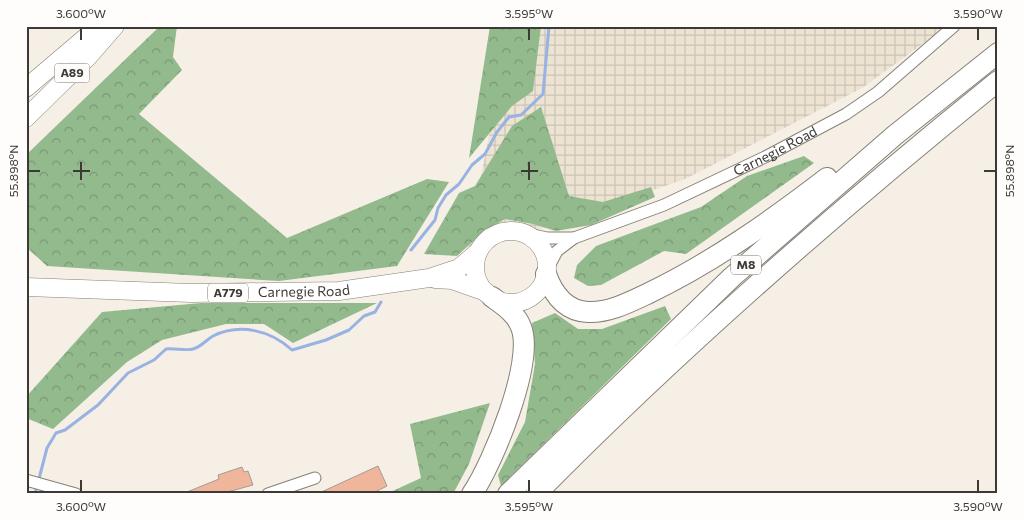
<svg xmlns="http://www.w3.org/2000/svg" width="1024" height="520" font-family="Commissioner,sans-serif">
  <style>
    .industrial { fill: url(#industrial-grid) }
    .forest { fill: url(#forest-crowns) }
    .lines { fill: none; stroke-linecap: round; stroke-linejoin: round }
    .stream { stroke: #98b2e3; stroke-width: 3 }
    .building { fill: #f0b69c; stroke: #a59a95 }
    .street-casing { stroke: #868178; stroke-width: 13 }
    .primary-casing { stroke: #868178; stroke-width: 19 }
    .highway-casing { stroke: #868178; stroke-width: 22 }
    .street { stroke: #fff; stroke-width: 11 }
    .primary { stroke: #fff; stroke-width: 18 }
    .highway { stroke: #fff; stroke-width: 20 }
    .ticks { fill: none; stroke: #3d3a36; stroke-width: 2 }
    .labels { text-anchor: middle; stroke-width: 4; stroke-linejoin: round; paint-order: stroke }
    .shield { fill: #fefdfb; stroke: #777471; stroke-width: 1 }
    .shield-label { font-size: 12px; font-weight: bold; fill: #3d3a36 }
    .street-label { font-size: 14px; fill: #3d3a36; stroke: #fefdfb }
    .neatline { fill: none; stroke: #3d3a36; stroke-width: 2 }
    .ticks-label { font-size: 12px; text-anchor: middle; fill: #3d3a36 }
  </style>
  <defs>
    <pattern id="industrial-grid" width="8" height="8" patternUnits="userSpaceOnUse" patternTransform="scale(1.25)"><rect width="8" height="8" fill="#ece3d2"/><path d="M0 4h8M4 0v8" fill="none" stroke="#cbc4b5"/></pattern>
    <pattern id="forest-crowns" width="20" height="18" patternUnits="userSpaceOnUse" patternTransform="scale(1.25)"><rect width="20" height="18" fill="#93ba8d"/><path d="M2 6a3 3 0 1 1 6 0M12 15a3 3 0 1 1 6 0" fill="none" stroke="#799874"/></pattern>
  </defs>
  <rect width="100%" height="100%" fill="#f5efe5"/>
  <polygon class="industrial" points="511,26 947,26 862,88 685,179 465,255"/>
  <g class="forest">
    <polygon points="160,26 177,26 173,57 182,70 139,114 287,238 427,179 449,182 397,266 279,281 47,266 26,247 26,155"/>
    <polygon points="490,26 541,26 533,91 512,106 469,158"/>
    <polygon points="541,107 569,196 603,202 651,187 655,197 591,225 556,231 533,224 505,219 482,233 457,256 424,254 459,193 475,186 512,126"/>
    <polygon points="804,156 814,163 686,254 664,251 601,285 588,286 574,278 577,265 596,246 701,207 747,176"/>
    <polygon points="201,303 377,303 293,343 264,324 226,324 162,340 127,362 53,429 26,418 26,397 102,312"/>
    <polygon points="665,306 671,319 501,486 498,475 525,422 535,364 532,323 555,313 578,329 602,329"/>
    <polygon points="490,403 469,464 453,494 386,494 421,478 410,424"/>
  </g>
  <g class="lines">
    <g class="stream">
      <polyline points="411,250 435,220 438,208 446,195 459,184 472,165 485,154 497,132 509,117 521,115 543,94 549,26"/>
      <path d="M35 494 47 448 56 433 65 430 98 405 128 373 154 360 166 349C175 348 186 351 193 349 201 347 206 340 213 336 240 323 270 330 292 350L326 340 349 330 364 316 375 312 381 302"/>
    </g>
  </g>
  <g class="building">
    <polygon points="378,466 387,486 371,494 317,494"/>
    <polygon points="242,467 244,472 248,471 253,485 220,494 182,494 219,479 218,475"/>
  </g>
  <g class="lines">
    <defs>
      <g id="street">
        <path id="s1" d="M519 232 547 238H574L664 205 765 157 846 114 878 92 954 26"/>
        <polyline points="547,270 557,251 574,238"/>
        <polyline points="26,480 76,494"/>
        <polyline points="268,494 315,478"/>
      </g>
      <g id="primary">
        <polyline points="26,88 99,26"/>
        <polyline points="26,118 88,57 115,26"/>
        <circle cx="511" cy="267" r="36"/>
        <polyline points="435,279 452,280 486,292"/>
        <path id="s2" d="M26 287 191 293 339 291 429 278 459 268 478 252"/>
      </g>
      <g id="highway">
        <path d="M546 274C553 294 565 311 588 312 609 313 630 302 649 293 713 262 771 221 827 178"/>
        <path d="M472 494C493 463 535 361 521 327 516 313 503 305 492 297"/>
        <polyline points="508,494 732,277 895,135 998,53"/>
        <path d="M536 494C681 347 837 211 998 81"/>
      </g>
    </defs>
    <use href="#street" class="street-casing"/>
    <use href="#primary" class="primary-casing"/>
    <use href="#highway" class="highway-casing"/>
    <use href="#street" class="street"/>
    <use href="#primary" class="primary"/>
    <use href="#highway" class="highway"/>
  </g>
  <path class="ticks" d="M81 28V40M529 28V40M978 28V40M81 162V180M529 162V180M28 171H40M73 171H90M521 171H538M984 171H996M81 480V492M529 480V492M978 480V492"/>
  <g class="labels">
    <g class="shield">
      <rect x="54.5" y="63.5" width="35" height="19" rx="4"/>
      <rect x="731" y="255.5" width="30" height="19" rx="4"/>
      <rect x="208" y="283.5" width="40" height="19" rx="4"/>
    </g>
    <g class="shield-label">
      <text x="72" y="77">A89</text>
      <text x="746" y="269">M8</text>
      <text x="228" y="297">A779</text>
    </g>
    <g class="street-label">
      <text dy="5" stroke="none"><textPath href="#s1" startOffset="275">Carnegie Road</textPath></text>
      <text dy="5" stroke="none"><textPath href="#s2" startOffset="278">Carnegie Road</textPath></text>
    </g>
  </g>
  <rect width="1024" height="520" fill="none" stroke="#fefdfb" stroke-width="55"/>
  <rect x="28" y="28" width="968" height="464" class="neatline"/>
  <g class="ticks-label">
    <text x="81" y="18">3.600°W</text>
    <text x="529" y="18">3.595°W</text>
    <text x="978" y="18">3.590°W</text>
    <text transform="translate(14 171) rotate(-90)" y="4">55.898°N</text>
    <text transform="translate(1010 171) rotate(-90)" y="4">55.898°N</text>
    <text x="81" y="511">3.600°W</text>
    <text x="529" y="511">3.595°W</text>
    <text x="978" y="511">3.590°W</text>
  </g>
</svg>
